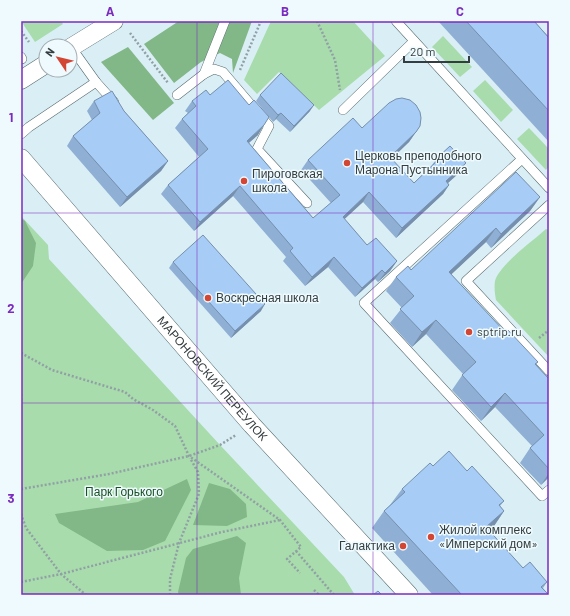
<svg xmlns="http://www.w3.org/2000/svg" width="570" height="616" font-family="Barlow,sans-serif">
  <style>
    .green { fill: #a8dcac }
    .forest { fill: #82b787 }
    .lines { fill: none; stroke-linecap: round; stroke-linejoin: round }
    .lane-casing { stroke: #576a6f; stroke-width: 10 }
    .street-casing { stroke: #576a6f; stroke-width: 19 }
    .path { stroke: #91a0a4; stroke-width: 2.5; stroke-dasharray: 2 2; stroke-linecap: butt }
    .lane { stroke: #fff; stroke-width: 9 }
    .street { stroke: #fff; stroke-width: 18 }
    .wall { fill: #90afd4 }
    .shaded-wall { fill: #758fac }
    .building { fill: #a7ccf6; stroke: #758fac }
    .grid { fill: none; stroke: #7b2cbf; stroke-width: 1; stroke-opacity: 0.55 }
    .poi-dot { fill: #d34634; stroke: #eefafe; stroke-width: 1.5 }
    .labels { text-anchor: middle; stroke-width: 3; stroke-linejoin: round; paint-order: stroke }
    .poi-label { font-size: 12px; fill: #343d3f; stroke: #eefafe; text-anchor: start }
    .street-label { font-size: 12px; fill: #343d3f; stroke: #eefafe }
    .park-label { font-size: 12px; fill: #195123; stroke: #eefafe }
    .neatline { fill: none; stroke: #7b2cbf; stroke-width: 1.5 }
    .grid-label { font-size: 13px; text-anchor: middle; font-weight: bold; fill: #7b2cbf }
  </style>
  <rect width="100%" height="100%" fill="#daeff5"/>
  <g class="green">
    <polygon points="21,21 61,21 63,24 35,42"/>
    <polygon points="271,21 353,21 385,56 319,110 279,72 257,94 244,80"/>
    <polygon points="443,36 472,67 460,77 432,47"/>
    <polygon points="485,80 513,110 501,122 473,91"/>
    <polygon points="529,128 549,149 549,166 546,170 517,139"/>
    <polygon points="21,216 48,245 49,259 220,445 344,577 355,595 21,595"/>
    <path d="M546 229 549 230V357L496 300C495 294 494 288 495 281 499 265 533 241 546 229Z"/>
  </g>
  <g class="forest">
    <polygon points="179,21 252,21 233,73 232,59 220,53 201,62 174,83 144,44"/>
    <polygon points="128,47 174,103 153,120 101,62"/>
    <polygon points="21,218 25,221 36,243 33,266 21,284"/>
    <polygon points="187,479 191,490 165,541 143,550 107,551 59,523 55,514 138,502"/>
    <polygon points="209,483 230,489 246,504 247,517 227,526 193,525"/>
    <polygon points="237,536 246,543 239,578 241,595 179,595 178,592 186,558 193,549"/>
  </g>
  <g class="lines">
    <defs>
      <g id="lane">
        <polyline points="396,21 549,188"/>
        <polyline points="21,57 22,59"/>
        <polyline points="204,74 225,21"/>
        <polyline points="96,82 114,102"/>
        <polyline points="177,95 204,74 214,69 223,72 269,126 257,149 307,203"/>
        <polyline points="343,110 414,41"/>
        <polyline points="21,134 29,127 96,82 71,47"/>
        <polyline points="522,159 364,303 542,496 549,490"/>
        <polyline points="549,205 466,281 549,371"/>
      </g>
      <g id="street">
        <polyline points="70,48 114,21"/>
        <polyline points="21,80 46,64"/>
        <path id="s1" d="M21 158 252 425 409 595"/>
      </g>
    </defs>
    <use href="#lane" class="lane-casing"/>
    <use href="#street" class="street-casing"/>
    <g class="path">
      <polyline points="317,21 335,60 340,90"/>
      <polyline points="21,31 29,42"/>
      <polyline points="130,33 168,83"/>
      <polyline points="240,70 261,21"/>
      <polyline points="539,338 549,330"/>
      <polyline points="21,353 52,370 125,392 133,399 153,410 175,426 189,456 280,520 301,547 287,559 300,573"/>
      <polyline points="21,394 21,402"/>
      <polyline points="21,489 109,474 189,456 220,445 236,435"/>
      <polyline points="21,514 26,528 61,574 86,595"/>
      <polyline points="296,551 334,595"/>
      <polyline points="21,582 61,574 222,532 280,520"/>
      <polyline points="314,590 319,595"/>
      <polyline points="170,595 170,579 179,543 199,494 198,472 190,458"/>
    </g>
    <use href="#lane" class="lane"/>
    <use href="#street" class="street"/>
  </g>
  <g class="wall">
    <polygon points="438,21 534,21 549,37 549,142"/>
    <polygon points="210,95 258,135 249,143 313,218 331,203 301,170 308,160 362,128 420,126 409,142 391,159 414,183 430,168 437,158 459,173 448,183 449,185 443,194 396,238 363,202 344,219 367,245 397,261 390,271 378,282 375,279 355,297 328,267 305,286 283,261 286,257 233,196 194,231 161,194 168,185 199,157 175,128 182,119 188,113 185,111 192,101"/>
    <polygon points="260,95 310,111 290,132 276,119 273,122 256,101"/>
    <polygon points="94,101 124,111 168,161 161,171 120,207 67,146 73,136 92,120 87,111"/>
    <polygon points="540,197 530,211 491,248 486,242 451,274 506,333 538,362 536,364 549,379 549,477 541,485 520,463 530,448 532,446 495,407 481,421 452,390 463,374 426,334 412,347 390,323 402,308 386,291 396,277 411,270"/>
    <polygon points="173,262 261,311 231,338 169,268"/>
    <polygon points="433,466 467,471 504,501 500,506 504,511 492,529 489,531 523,568 547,582 543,588 549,595 433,595 372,528 384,511 390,505 402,489"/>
  </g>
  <g class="shaded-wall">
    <polygon points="314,105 310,111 290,132 294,126"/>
    <polygon points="281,113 276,119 273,122 278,115"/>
    <polygon points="264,125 258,135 240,150 247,141"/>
    <polygon points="416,132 409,142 383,167 390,157"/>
    <polygon points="168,161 161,171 120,207 127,197"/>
    <polygon points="466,163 459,173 439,191 446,181"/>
    <polygon points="449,185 443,194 396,238 402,228"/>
    <polygon points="240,186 233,196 194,231 200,222"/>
    <polygon points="369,192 363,202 336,227 343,217"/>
    <polygon points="540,197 530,211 491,248 501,234"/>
    <polygon points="496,228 486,242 439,286 449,272"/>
    <polygon points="334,257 328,267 305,286 312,277"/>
    <polygon points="397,261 390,271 378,282 385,273"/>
    <polygon points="382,270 375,279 355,297 362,288"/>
    <polygon points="265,304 261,311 231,338 235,331"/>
    <polygon points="436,320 426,334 412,347 422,332"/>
    <polygon points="505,393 495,407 481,421 491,407"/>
    <polygon points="549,473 549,477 541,485"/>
    <polygon points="504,511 492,529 474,545 486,527"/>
  </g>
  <g class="building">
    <polygon points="466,21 534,21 549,38 549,111"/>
    <polygon points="281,73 314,105 294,126 281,113 278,115 260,95"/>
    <polygon points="228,80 249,105 254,100 269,117 264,125 247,141 313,218 340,195 308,160 353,118 362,128 389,103 396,99 402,98 410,100 416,105 420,112 421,118 420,126 416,132 390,157 414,183 438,160 437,158 450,146 466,163 446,181 449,185 402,228 369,192 343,217 367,245 376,238 397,261 385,273 382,270 362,288 334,257 312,277 290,251 293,248 240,186 200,222 168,185 208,149 182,119 196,106 192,101 206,90 210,95"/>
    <polygon points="112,91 124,111 168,161 127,197 73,136 100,113 94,101"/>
    <polygon points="516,172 540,197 501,234 496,228 449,272 506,333 508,330 538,362 535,364 549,379 549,469 530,448 544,435 505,393 491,407 462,375 476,362 436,320 422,332 400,309 414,296 396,277 408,266 411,270"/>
    <polygon points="203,235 265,304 235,331 173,262"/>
    <polygon points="449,451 467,471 472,466 504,501 499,505 504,511 486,527 523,568 530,562 547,582 541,587 549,595 462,595 384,511 405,492 402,489 430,463 433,466"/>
    <polygon points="378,591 382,595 373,595"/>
  </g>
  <path class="grid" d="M197 21V595M373 21V595M21 213H549M21 403H549"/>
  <g class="poi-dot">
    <circle cx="347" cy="163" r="4"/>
    <circle cx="244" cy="181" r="4"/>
    <circle cx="208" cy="298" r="4"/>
    <circle cx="469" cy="332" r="4"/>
    <circle cx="431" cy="537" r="4"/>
    <circle cx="403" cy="546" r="4"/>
  </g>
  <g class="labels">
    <g class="poi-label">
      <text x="355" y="160">Церковь преподобного<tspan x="355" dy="14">Марона Пустынника</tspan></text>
      <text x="252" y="178">Пироговская<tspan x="252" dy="14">школа</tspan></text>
      <text x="216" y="302">Воскресная школа</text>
      <text x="477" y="336">sptrip.ru</text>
      <text x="439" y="534">Жилой комплекс<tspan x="439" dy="14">«Имперский дом»</tspan></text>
      <text x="395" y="550" text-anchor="end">Галактика</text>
    </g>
    <g class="street-label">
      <text dy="4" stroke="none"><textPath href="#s1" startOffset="292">МАРОНОВСКИЙ ПЕРЕУЛОК</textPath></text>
    </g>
    <g class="park-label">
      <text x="124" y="496">Парк Горького</text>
    </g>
  </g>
  <rect width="570" height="616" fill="none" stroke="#eefafe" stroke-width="44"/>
  <g transform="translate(58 58) rotate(305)"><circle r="19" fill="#eefafe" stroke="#a4aeb2"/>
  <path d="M0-3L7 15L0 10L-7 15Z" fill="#d34634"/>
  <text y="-6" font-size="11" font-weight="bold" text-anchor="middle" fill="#343d3f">N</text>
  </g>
  <path d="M404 56v6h65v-6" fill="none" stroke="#343d3f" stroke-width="2"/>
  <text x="410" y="56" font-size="12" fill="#343d3f" stroke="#eefafe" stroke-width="3" paint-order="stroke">20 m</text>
  <rect x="22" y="22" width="526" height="572" class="neatline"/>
  <g class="grid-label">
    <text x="110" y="16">A</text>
    <text x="285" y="16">B</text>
    <text x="460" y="16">C</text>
    <text x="11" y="122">1</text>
    <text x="11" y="313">2</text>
    <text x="11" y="503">3</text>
  </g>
</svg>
